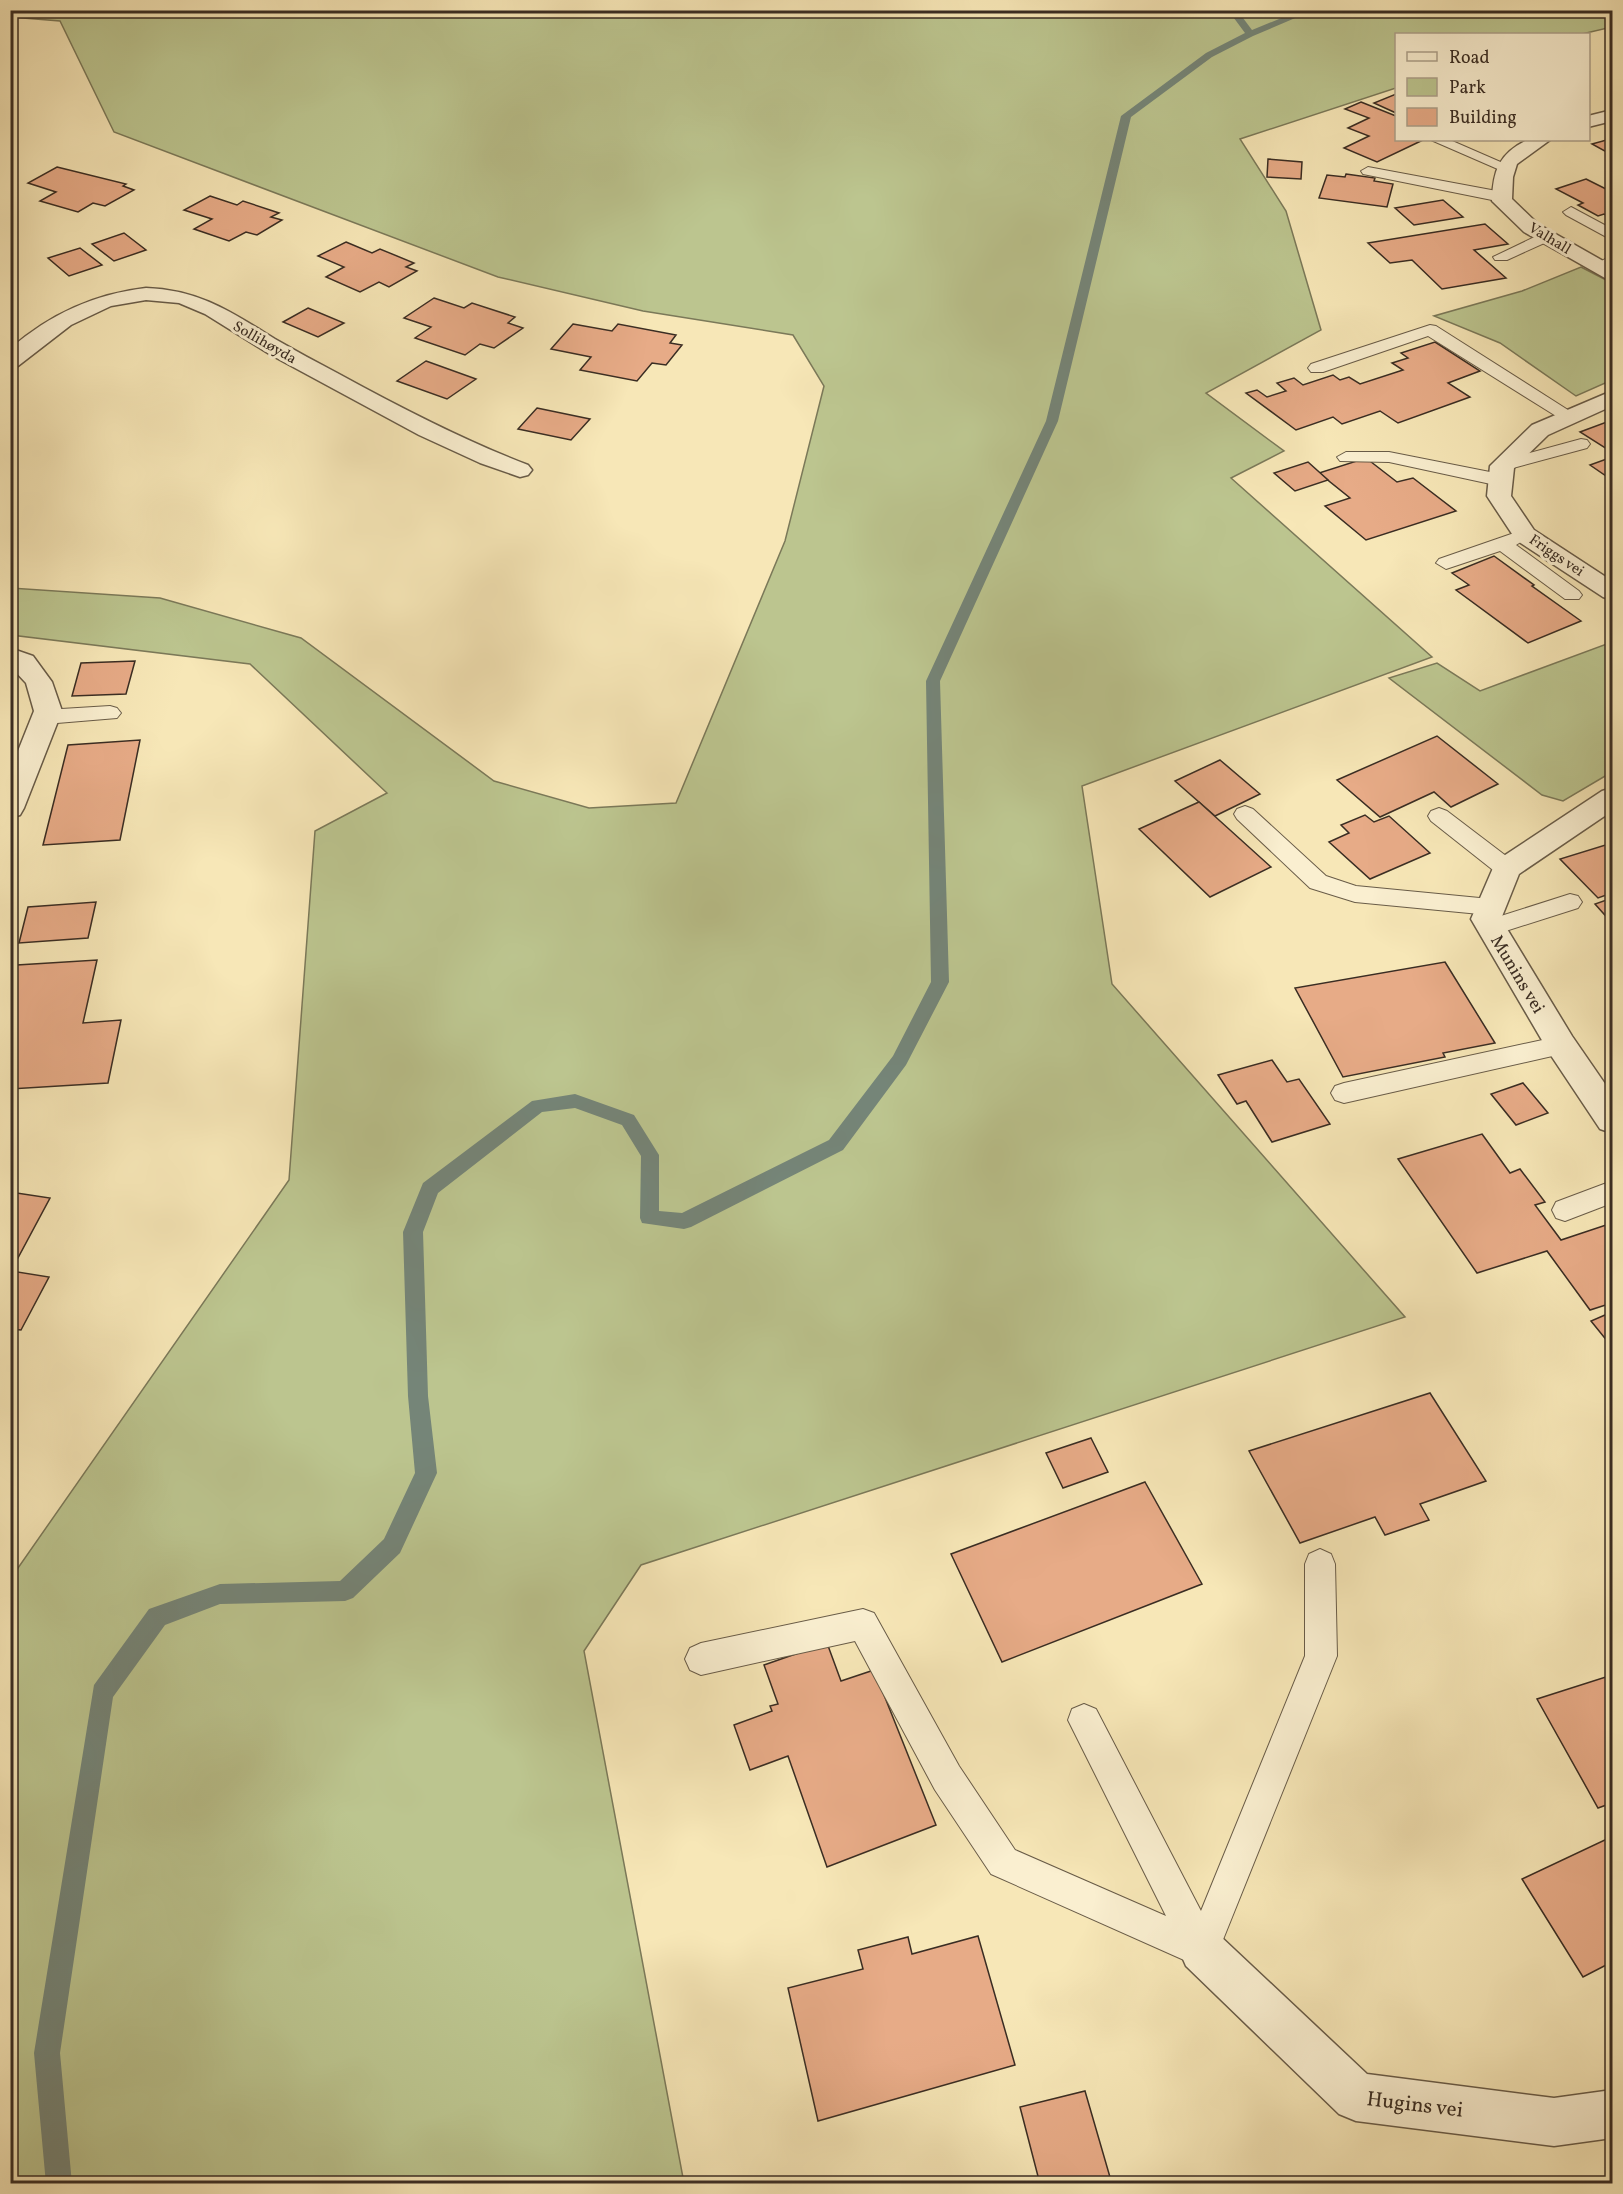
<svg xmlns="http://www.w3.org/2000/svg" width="1623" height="2194" font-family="Vollkorn,serif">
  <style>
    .green { fill: #bcc58f; stroke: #7b7959; stroke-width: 1.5 }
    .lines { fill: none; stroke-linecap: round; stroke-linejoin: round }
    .stream { fill: #758578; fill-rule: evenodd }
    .building { fill: #e7ab87; stroke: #3a2d23; stroke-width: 1.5 }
    .lane-casing { stroke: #695c48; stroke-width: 2 }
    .street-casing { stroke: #695c48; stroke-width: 3 }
    .lane { fill: #faefd0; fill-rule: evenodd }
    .street { fill: #faefd0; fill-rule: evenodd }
    .labels { text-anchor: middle; stroke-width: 6; stroke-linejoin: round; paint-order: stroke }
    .far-street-label { font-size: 15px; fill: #3a2d23; stroke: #faefd0 }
    .street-label { font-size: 18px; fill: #3a2d23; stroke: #faefd0 }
    .near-street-label { font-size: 21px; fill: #3a2d23; stroke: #faefd0 }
  </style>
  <rect width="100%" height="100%" fill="#f7e7b7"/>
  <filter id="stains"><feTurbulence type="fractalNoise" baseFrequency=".00333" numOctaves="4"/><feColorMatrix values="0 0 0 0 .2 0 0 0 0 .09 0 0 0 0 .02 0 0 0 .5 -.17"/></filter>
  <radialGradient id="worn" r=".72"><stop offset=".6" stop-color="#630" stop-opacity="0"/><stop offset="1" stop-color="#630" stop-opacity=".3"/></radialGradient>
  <g class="green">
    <polygon points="11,10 1612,11 1612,27 1582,34 1396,34 1396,88 1240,139 1286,211 1321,330 1206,393 1284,451 1231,478 1432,657 1082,786 1112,984 1405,1317 641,1565 584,1651 684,2183 11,2183 11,1578 289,1180 315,831 387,793 250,664 11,635 11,588 160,598 301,638 494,781 589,808 676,803 785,541 824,386 793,335 643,311 498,277 114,132 60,21 11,17"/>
    <polygon points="1581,267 1612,283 1612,380 1576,396 1500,343 1434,316 1522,291"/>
    <polygon points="1612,642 1612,772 1563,801 1542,795 1389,678 1437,663 1480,691"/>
  </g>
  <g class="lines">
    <polygon class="stream" points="1228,10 1237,10 1252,30 1301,10 1314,10 1253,36 1212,57 1131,117 1058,421 940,681 949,982 906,1065 843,1150 691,1227 684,1229 642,1223 640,1218 641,1156 622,1125 575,1108 542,1112 438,1193 423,1232 428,1396 437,1473 400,1553 353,1598 345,1601 220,1604 165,1625 113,1697 60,2053 72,2184 46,2184 34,2053 94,1685 149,1609 220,1584 340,1581 384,1539 415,1473 408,1396 403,1232 423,1183 532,1101 575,1094 634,1115 659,1155 659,1211 682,1213 829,1140 893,1056 931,982 926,681 1046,421 1121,116 1206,53 1245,33"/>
  </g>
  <g class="building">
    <polygon points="1396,94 1396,113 1374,103"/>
    <polygon points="1361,102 1396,116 1396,140 1423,140 1377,162 1344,148 1369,136 1348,128 1369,118 1345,109"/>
    <polygon points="1610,139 1612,141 1612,155 1592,144"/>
    <polygon points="1268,159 1302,162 1301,179 1267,177"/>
    <polygon points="57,167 126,184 123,186 134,190 105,206 93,203 78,212 40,201 56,192 28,183"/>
    <polygon points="1346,174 1375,178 1374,181 1393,184 1387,207 1319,198 1327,175 1345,177"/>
    <polygon points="1586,179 1612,192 1612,219 1604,214 1598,216 1578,205 1583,203 1556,189"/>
    <polygon points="210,196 237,205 243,201 279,213 271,217 282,220 257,235 246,232 229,241 194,229 212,219 184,210"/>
    <polygon points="1443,200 1463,217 1414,225 1395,208"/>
    <polygon points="1485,224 1508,244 1474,250 1506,278 1442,289 1412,260 1390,263 1368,243"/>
    <polygon points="124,233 146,250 114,261 92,244"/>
    <polygon points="346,242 372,253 380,249 414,263 406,267 417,271 389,287 379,282 360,292 326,277 344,267 318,256"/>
    <polygon points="80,248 102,265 69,276 48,258"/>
    <polygon points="434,298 464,308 472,303 515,317 508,323 523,328 494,348 480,344 465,355 415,338 431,327 404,318"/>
    <polygon points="308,308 344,323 318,337 283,322"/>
    <polygon points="573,324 612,331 618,324 676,335 670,343 682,345 666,365 652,363 637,381 580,370 591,357 551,349"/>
    <polygon points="1435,342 1480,371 1448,383 1470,397 1398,423 1380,411 1342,424 1333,417 1296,430 1246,393 1257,390 1267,397 1286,391 1277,383 1294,378 1303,385 1333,375 1340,380 1349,377 1360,384 1403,370 1392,363 1408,358 1401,353"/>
    <polygon points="426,361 476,379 447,399 397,381"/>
    <polygon points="537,408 590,419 571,440 518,429"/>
    <polygon points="1612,420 1612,450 1610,451 1580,432"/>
    <polygon points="1612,457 1612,480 1590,465"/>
    <polygon points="1366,458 1397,482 1413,478 1456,511 1366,540 1325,506 1350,498 1319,473"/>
    <polygon points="1308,462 1328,480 1295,491 1274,473"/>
    <polygon points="1494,556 1534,585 1532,586 1581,621 1528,643 1456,590 1469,585 1452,573"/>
    <polygon points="135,661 126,694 72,696 81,663"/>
    <polygon points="1437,736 1498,784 1451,807 1434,792 1380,817 1337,780"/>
    <polygon points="140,740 120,840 43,845 68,745"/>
    <polygon points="1220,760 1260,794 1215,816 1175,781"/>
    <polygon points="1199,802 1271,867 1210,897 1139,829"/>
    <polygon points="1365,815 1374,822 1389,816 1430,853 1370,879 1329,842 1349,833 1341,825"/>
    <polygon points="1612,843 1612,893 1598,898 1560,859"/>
    <polygon points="1612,898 1612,923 1595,904"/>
    <polygon points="96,902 88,938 19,943 28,907"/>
    <polygon points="97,960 83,1023 121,1020 108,1083 10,1089 10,989 17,965"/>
    <polygon points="1445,962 1495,1043 1443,1053 1445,1057 1343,1077 1295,988"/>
    <polygon points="1272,1060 1287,1082 1299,1079 1330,1124 1272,1142 1246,1101 1237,1104 1218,1075"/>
    <polygon points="1523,1083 1548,1113 1516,1125 1491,1094"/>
    <polygon points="1482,1134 1510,1173 1520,1169 1545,1202 1535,1205 1561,1240 1612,1223 1612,1303 1590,1310 1547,1251 1477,1273 1398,1159"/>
    <polygon points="10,1192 50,1198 11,1271 49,1277 21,1330 10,1329"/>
    <polygon points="1612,1312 1612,1347 1591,1321"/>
    <polygon points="1430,1393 1486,1481 1420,1504 1429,1520 1385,1535 1375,1517 1300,1543 1249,1451"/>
    <polygon points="1091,1438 1108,1472 1063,1488 1046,1453"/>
    <polygon points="1145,1482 1202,1584 1002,1662 951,1554"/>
    <polygon points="827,1643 841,1681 874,1670 936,1825 827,1867 788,1756 750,1770 734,1725 772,1711 770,1706 778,1704 764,1665"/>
    <polygon points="1612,1675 1612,1803 1598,1808 1537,1699"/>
    <polygon points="1609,1838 1612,1845 1612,1962 1583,1977 1522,1879"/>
    <polygon points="978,1936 1015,2065 818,2121 788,1988 863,1969 858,1950 908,1937 912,1954"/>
    <polygon points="1085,2091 1112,2184 1040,2184 1020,2107"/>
  </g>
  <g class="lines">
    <defs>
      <g id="lane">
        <polygon points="1431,140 1450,140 1512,167 1505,171 1500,170"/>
        <polygon points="1368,167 1502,192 1510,197 1502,202 1363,174 1361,171"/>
        <polygon points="1571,207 1612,229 1612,240 1566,215 1563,212"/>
        <polygon points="1545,232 1553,237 1551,240 1507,260 1495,260 1493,257"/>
        <polygon points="1612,255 1612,266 1599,272 1591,267"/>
        <polygon points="1430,325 1436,326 1579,417 1576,421 1564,421 1428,336 1323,372 1311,372 1308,368 1311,364"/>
        <polygon points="1581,439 1587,440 1590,444 1587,448 1502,471 1493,466 1496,462"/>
        <polygon points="1346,452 1389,452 1500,474 1509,480 1500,486 1389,462 1340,461 1337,457"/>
        <polygon points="1517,532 1527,538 1516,545 1579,591 1582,595 1579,599 1565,599 1500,551 1446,569 1436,563 1439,559"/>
        <polygon points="110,706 117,708 121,713 117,718 45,724 38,722 34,717 38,712 45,710"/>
        <polygon points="1245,806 1253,809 1326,876 1356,886 1490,899 1498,901 1502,907 1498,913 1490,915 1355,902 1310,888 1237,819 1234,814 1237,809"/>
        <polygon points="1439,808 1447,811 1514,862 1517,868 1514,874 1506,876 1498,874 1431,821 1428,816 1431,811"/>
        <polygon points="1570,894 1578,896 1582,902 1578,908 1490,936 1482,934 1478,928 1482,922"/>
        <polygon points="1561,1036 1570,1038 1573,1045 1570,1052 1344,1103 1335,1100 1331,1093 1335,1086 1344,1083"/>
        <polygon points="1612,1181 1612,1203 1565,1221 1556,1218 1552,1210 1556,1202"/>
        <polygon points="1320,1549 1331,1554 1335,1564 1337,1656 1214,1962 1202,1968 991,1874 935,1790 855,1641 701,1675 690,1670 685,1659 690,1648 701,1643 863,1609 874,1613 959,1766 1015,1850 1166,1916 1068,1720 1072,1709 1084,1704 1096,1709 1201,1911 1305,1656 1305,1564 1309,1554"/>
      </g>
      <g id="street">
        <polygon points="1612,110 1612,121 1588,127 1588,116"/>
        <path d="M1527 140H1550L1517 164 1513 177 1512 199 1538 224 1612 266V280L1605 278 1524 232 1492 201C1493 170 1499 154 1527 140Z"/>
        <path d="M146 288C200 290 231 312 275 339 296 351 318 363 339 374 401 408 463 440 528 465L532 470 528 475 520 477 480 463 419 435 271 355 205 314 179 303 146 300 111 306 71 325 18 366 10 368V349C50 314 94 294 146 288Z"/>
        <polygon points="1612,391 1612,406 1548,435 1514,468 1511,496 1534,530 1612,581 1612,600 1603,597 1516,540 1487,496 1490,466 1532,425"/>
        <polygon points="10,648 33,656 52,682 62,711 24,808 20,815 10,818 10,771 34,711 26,683 10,666"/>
        <polygon points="1612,788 1612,811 1519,874 1501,919 1572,1036 1612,1094 1612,1133 1600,1129 1550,1054 1471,919 1496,861 1602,791"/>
        <polygon points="1202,1927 1218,1934 1367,2074 1554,2098 1612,2090 1612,2138 1554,2146 1356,2121 1339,2114 1186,1966 1179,1950 1186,1934"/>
      </g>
    </defs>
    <use href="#lane" class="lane-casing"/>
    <use href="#street" class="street-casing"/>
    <use href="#lane" class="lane"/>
    <use href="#street" class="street"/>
  </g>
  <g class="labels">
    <g class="far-street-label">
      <text transform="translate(1550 238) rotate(31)" y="5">Valhall</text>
      <text transform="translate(265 342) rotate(30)" y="5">Sollihøyda</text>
      <text transform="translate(1557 555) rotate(34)" y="5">Friggs vei</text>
    </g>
    <g class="street-label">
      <text transform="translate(1518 974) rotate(59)" y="6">Munins vei</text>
    </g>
    <g class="near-street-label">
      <text transform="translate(1415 2104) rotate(7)" y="7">Hugins vei</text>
    </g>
  </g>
  <rect width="1623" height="2194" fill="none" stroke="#f7e7b7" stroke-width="36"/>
  <rect x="12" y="12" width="1599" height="2170" fill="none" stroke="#3a2d23" stroke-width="3"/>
  <rect x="18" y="18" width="1587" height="2158" fill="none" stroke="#3a2d23" stroke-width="1.5"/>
  <rect x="1395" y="33" width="195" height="108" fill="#faefd0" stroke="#ada18b" stroke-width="1.5"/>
  <rect x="1407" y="52" width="30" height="9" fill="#faefd0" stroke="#ada18b" stroke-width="1.5"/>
  <text x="1449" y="63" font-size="18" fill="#3a2d23">Road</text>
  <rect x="1407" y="78" width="30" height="18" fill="#bcc58f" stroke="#ada18b" stroke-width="1.5"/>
  <text x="1449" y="93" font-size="18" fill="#3a2d23">Park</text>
  <rect x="1407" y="108" width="30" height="18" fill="#e7ab87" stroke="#ada18b" stroke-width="1.5"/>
  <text x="1449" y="123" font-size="18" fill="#3a2d23">Building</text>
  <rect width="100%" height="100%" filter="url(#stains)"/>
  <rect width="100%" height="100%" fill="url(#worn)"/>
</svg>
